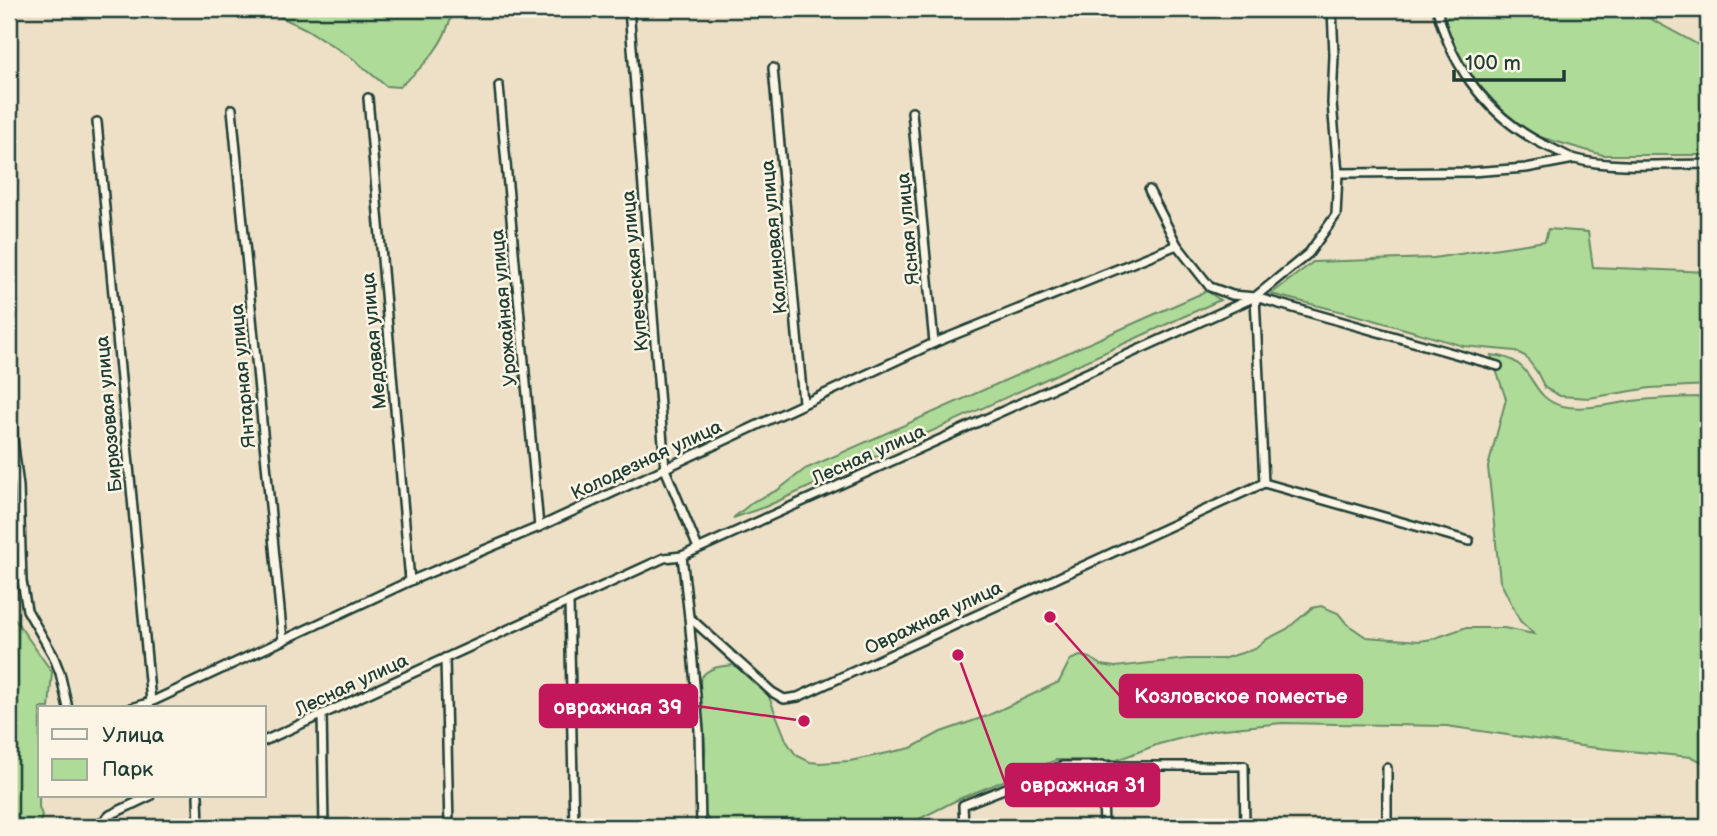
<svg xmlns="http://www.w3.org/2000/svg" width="1717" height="836" font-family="'Balsamiq Sans',sans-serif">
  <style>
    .green { fill: #afdb99; stroke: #678c66; stroke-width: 2 }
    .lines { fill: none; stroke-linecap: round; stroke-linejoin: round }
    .street-casing { stroke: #1f3d34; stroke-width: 12 }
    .street { stroke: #fcf5e5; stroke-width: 7 }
    .labels { text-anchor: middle; stroke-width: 5; stroke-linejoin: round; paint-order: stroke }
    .street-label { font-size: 19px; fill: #1f3d34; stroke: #fcf5e5 }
    .leader { fill: none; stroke: #c2185b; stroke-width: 2.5 }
    .callout-dot { fill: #c2185b; stroke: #fcf5e5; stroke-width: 2.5 }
    .callout { fill: #c2185b; stroke: #c2185b; stroke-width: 2.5 }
    .callout-label { font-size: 21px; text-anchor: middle; font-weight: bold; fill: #fff }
  </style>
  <rect width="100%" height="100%" fill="#ede0c6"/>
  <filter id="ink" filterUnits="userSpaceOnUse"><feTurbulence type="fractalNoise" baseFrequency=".0143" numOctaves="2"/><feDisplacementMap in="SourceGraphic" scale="14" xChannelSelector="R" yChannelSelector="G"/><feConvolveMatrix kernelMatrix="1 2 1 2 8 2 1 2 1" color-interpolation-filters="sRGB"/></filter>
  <g filter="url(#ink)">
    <g class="green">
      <path d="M264 9H453C447 42 425 66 399 87L386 86 352 58 306 29Z"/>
      <polygon points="1441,9 1636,9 1645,16 1708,50 1708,155 1603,155 1533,135 1502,110 1471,76 1448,36"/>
      <polygon points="1548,229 1588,232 1593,267 1708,272 1708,385 1650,388 1589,398 1560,396 1545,388 1537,372 1525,356 1515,351 1463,346 1367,318 1271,294 1313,262 1433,258 1545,241"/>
      <polygon points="1207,291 1220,300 765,507 733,518 754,501 778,490 805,469"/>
      <path d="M1491 355C1538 358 1526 397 1562 406 1584 411 1610 404 1632 401 1658 398 1683 397 1708 397V764L1691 757 1588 747 1447 726 1282 723 1214 730 1159 744 1117 760H1056L961 798 903 827H715C711 823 707 819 705 814 698 790 707 767 705 743 704 726 692 693 701 678 709 666 723 666 736 665L767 692 787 742 796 755 810 762 820 763 850 761 911 748 941 732 987 716 1059 682 1070 660 1080 656 1090 658 1101 665 1115 667 1187 659H1222L1255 649 1267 639 1287 629 1312 608 1321 606 1338 613 1347 624 1366 637 1420 641 1432 639 1464 628H1504L1534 634 1520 621 1500 581 1488 467 1506 399Z"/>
      <polygon points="9,611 52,672 49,708 40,708 39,807 42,815 39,827 9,827"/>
    </g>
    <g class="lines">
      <defs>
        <g id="street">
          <polyline points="629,9 665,469 698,548"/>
          <path d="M1437 9C1452 70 1493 122 1551 148 1559 151 1567 157 1575 159 1612 169 1669 164 1708 164"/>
          <polyline points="773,68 803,402"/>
          <polyline points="499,86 539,527"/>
          <polyline points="368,98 410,581"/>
          <polyline points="232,109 283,641"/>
          <polyline points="912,112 934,343"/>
          <polyline points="97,122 151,702"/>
          <polyline points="1338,173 1471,172 1526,168 1574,159"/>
          <polyline points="1149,190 1177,245 1210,287 1232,295 1255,297 1498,366"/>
          <polyline points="9,406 19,487 22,581 27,610 53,655 60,673 68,708"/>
          <polyline points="1264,483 1469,541"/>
          <polyline points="682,556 689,617 772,692 784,699 798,697 1264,483 1255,297"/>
          <polyline points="569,603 574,827"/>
          <polyline points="689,617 699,730 701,827"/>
          <polyline points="445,658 449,827"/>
          <polyline points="131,708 151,702 410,581 539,527 934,343 1177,245"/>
          <polyline points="322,714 324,827"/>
          <polyline points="264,741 664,558 682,556 1255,297 1309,253 1336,215 1338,173 1332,103 1334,55 1332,9"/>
          <polyline points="1102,765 1104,827"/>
          <polyline points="1387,768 1387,827"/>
          <polyline points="198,796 199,827"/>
          <polyline points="97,827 110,815 150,796"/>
          <polyline points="964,827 963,805 1062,766 1244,766 1245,827"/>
        </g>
      </defs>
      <use href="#street" class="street-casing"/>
      <use href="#street" class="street"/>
    </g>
  </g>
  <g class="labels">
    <g class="street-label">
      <text transform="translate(907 229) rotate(-95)" y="7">Ясная улица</text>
      <text transform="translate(773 237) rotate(-95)" y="7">Калиновая улица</text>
      <text transform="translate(634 271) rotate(-95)" y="7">Купеческая улица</text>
      <text transform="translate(503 308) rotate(-95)" y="7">Урожайная улица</text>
      <text transform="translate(373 341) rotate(-95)" y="7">Медовая улица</text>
      <text transform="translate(242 376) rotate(-95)" y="7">Янтарная улица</text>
      <text transform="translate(108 414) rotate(-95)" y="7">Бирюзовая улица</text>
      <text transform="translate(868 454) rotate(-24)" y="7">Лесная улица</text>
      <text transform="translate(646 459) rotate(-25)" y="7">Колодезная улица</text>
      <text transform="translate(933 617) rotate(-25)" y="7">Овражная улица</text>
      <text transform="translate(351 684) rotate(-25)" y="7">Лесная улица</text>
    </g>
  </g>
  <path class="leader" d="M1050 617L1120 696M804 721L697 706M958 655L1006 785"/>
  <g class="callout-dot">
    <circle cx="1050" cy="617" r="7"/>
    <circle cx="804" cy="721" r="7"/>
    <circle cx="958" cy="655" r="7"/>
  </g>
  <g class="callout">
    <rect x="1120" y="675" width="242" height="42" rx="7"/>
    <rect x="540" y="685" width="157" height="42" rx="7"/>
    <rect x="1006" y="764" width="153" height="42" rx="7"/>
  </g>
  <g class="callout-label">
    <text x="1241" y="703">Козловское поместье</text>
    <text x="618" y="714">овражная 39</text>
    <text x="1083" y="792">овражная 31</text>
  </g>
  <rect width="1717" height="836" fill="none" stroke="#fcf5e5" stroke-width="35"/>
  <rect x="18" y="18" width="1682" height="801" fill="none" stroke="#1f3d34" stroke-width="2.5" filter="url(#ink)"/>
  <rect x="38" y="706" width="228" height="91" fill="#fcf5e5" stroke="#a4ab9e" stroke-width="2"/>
  <rect x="52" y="729" width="35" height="10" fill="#fcf5e5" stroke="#a4ab9e" stroke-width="2"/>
  <text x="102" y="742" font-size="21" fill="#1f3d34">Улица</text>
  <rect x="52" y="759" width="35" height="21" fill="#afdb99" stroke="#a4ab9e" stroke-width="2"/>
  <text x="102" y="776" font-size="21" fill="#1f3d34">Парк</text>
  <path d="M1454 70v10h110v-10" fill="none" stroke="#1f3d34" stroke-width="3.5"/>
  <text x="1465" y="70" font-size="21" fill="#1f3d34" stroke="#fcf5e5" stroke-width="5" paint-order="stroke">100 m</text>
</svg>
